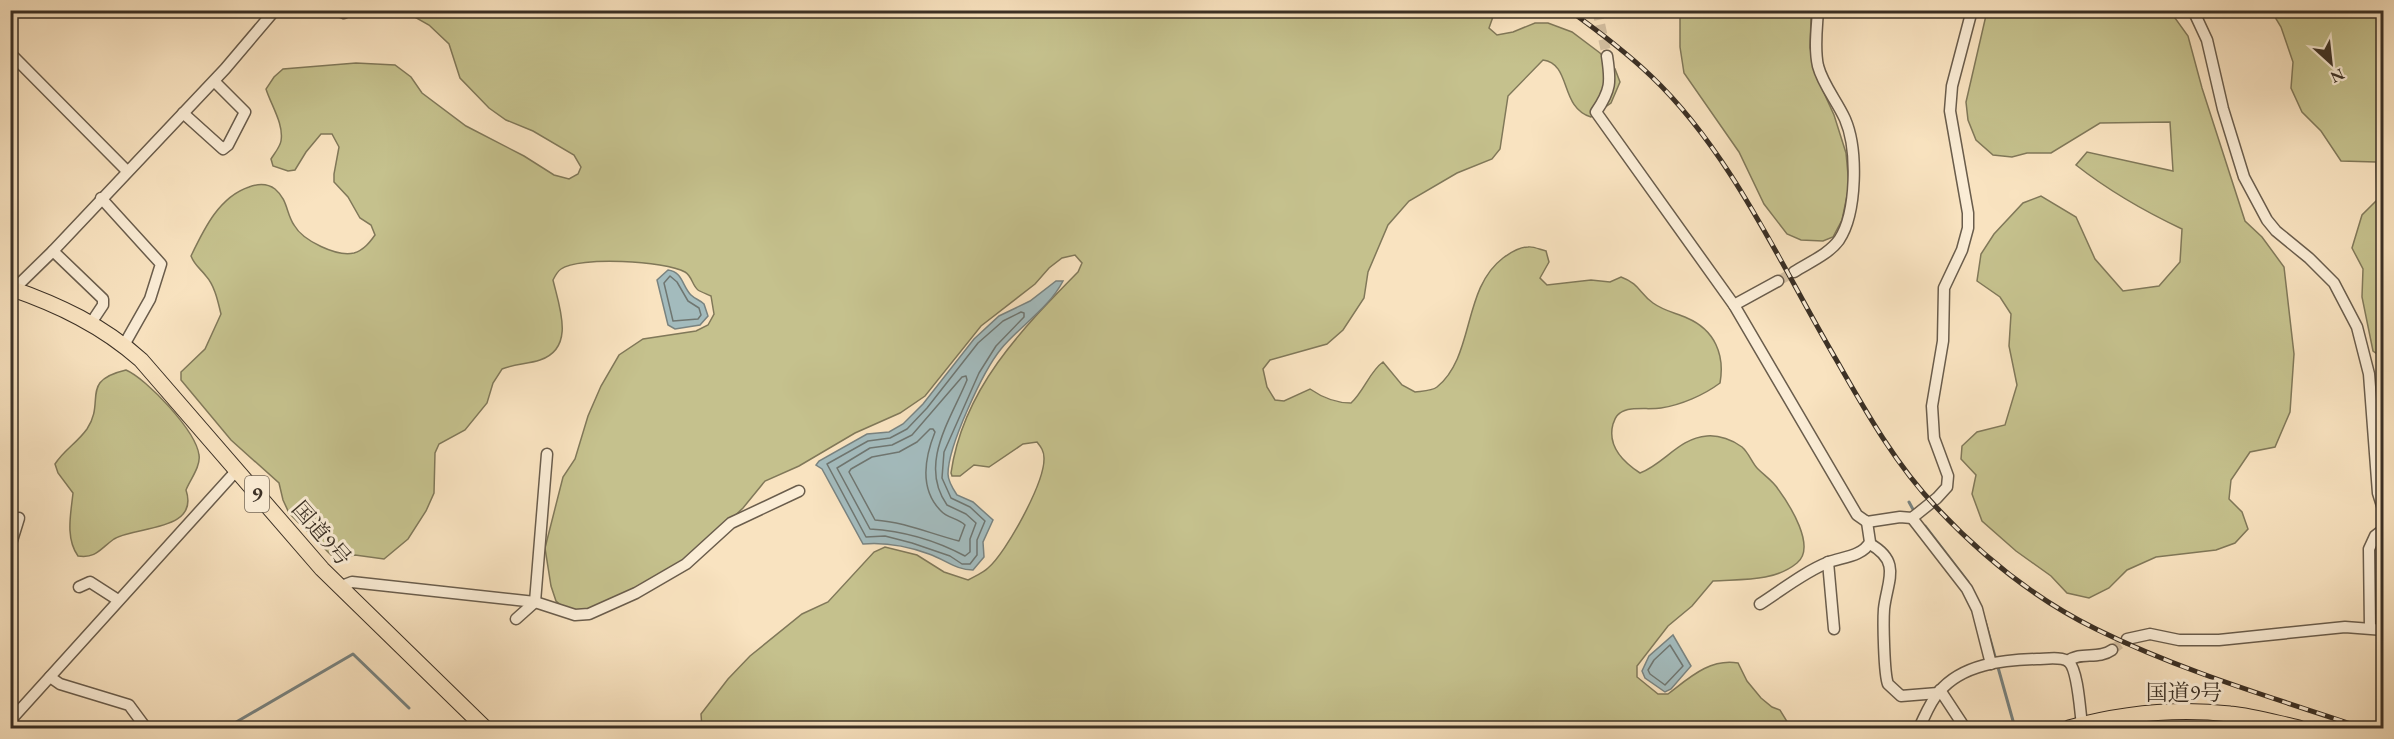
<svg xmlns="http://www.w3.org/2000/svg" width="2394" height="739" font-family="'EB Garamond','Noto Serif JP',serif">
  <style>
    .green { fill: #c5c18d; stroke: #807859; stroke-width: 1.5 }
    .water { fill: #a3bbbd; stroke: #798380; stroke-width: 1.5 }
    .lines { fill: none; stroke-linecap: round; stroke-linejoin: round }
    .shore { stroke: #6f7671; stroke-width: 1.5 }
    .stream { stroke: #798380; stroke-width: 3 }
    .minor-tunnel { stroke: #d3bfa1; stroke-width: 10; stroke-dasharray: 10 5; stroke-linecap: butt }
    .minor-casing { stroke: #6a5d4c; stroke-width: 13 }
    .highway-casing { stroke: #3b3025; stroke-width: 17 }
    .minor { stroke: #fbedd6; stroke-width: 10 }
    .highway { stroke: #f9e3c0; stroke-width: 15 }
    .rail-casing { stroke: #3b3025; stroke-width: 5 }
    .rail { stroke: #fbedd6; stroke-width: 3; stroke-dasharray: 9; stroke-linecap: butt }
    .labels { text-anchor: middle; stroke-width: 6; stroke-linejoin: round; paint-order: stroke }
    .shield { fill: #fbedd6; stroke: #75695a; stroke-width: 1.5 }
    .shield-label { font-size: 21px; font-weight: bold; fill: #3b3025 }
    .street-label { font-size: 22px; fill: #3b3025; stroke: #fbedd6 }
  </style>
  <rect width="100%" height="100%" fill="#f9e3c0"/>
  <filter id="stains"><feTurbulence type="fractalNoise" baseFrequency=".00333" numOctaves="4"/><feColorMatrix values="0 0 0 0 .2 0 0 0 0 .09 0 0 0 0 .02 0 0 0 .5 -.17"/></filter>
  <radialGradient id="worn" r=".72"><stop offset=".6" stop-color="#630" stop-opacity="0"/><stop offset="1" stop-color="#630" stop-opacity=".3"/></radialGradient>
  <g class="green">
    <path d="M404 11H1495L1489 28 1497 35 1513 32 1535 23H1548L1572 32 1600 53 1615 69 1620 82 1611 103 1591 117C1559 107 1572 64 1543 60L1508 96 1500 149 1492 159 1457 173 1409 201 1388 225 1368 272 1364 298 1343 330 1327 344 1270 360 1263 369 1267 387 1275 400 1284 401 1310 389C1323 398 1335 403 1351 403 1364 391 1370 371 1383 362L1402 385 1415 392C1422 391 1432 391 1437 387 1475 356 1462 289 1503 258 1510 253 1520 247 1528 247 1533 246 1541 250 1546 251L1549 262 1540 278 1547 285 1591 280 1610 282 1621 277C1640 284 1639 293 1653 303 1664 311 1676 313 1687 318 1715 330 1725 355 1720 383 1704 395 1681 405 1661 408 1649 410 1629 406 1620 413 1615 416 1615 420 1613 424 1607 446 1623 462 1640 473 1664 464 1679 438 1707 436 1719 435 1733 440 1742 447 1749 453 1752 463 1758 469 1765 476 1773 481 1778 489 1789 504 1817 547 1797 563 1774 582 1742 579 1713 581L1692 606 1668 626 1637 666V677L1658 694H1668C1689 678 1710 658 1738 663L1747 681 1761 698 1772 707 1780 710 1791 728H702L701 714 728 679 750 656 802 614 828 602 874 552 885 547 917 555 944 572 968 580C975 576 983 573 988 568 1006 553 1045 482 1044 458 1044 451 1041 447 1037 442L1023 444 989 467 974 465 960 476H952L951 473C963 389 1021 330 1078 272L1082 263 1075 255 1062 258 1049 268 1035 284 981 326 925 396 900 413 855 433 799 466 765 481 743 508 701 548 659 576 599 607 578 612 568 611 556 601 551 586 545 548 563 477 575 459 588 416 601 386 619 355 643 339 696 331 708 325 714 314 711 296C707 294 701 292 698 290 692 285 692 276 685 272 665 261 579 256 561 269 558 271 555 276 553 280 559 306 576 348 540 360 528 364 515 364 502 369L493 383 487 403 465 430 439 444 435 453 434 493 426 511 408 539 384 559 355 555 335 559 289 513 283 500 279 483 231 440 181 380V372L205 349 221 314C218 302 215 286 206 276 200 268 195 266 191 256 204 229 219 197 249 187 257 184 267 183 275 189 288 200 286 213 294 225 303 241 337 257 354 253 364 250 370 242 375 235L371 225 360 218 348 197 334 182V174L339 147 332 134H321L306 152 295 170 288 171 273 166 271 159C274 154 280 147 281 141 284 124 271 105 266 89L274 77 283 69 356 63 395 65 411 77 422 93 466 126 524 156 554 175 569 179 578 174 581 167 574 155 533 131 506 120 489 108 460 78 449 44 429 25Z"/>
    <polygon points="1680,11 1810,11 1811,19 1810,48 1819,82 1834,115 1846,153 1849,186 1842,220 1833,237 1823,241 1801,240 1787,234 1764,204 1739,152 1684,73 1680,47"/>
    <path d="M1987 11H2170L2188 36 2202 88 2245 221 2262 237 2284 267 2294 354 2290 412 2275 447 2250 452 2231 480 2229 499 2242 512 2248 529 2235 543 2216 550 2156 557 2127 570 2109 588 2089 598 2067 593 2051 576 2016 551 1982 521 1972 494 1976 475 1961 459 1962 446 1977 432 2005 425 2017 385 2009 346 2011 314 2000 297 1977 281 1981 254 1994 234 2023 203 2041 196 2076 217 2095 259 2123 291 2159 286 2180 262 2182 229C2144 211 2109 191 2076 165L2087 152 2173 171 2170 122 2100 123 2051 153H2027L2012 157 1993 155 1976 140 1968 120 1966 102Z"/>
    <polygon points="2267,11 2383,11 2383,358 2373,351 2362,297 2363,269 2352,248 2362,215 2377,200 2376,162 2341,161 2321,131 2302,112 2291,88 2293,62 2281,27 2272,12"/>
    <path d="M126 370C147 379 196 431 199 455 201 466 190 480 186 490 200 532 135 526 114 539 101 548 96 559 78 556 65 538 71 513 73 493L58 473 55 464C64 450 77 443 87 429 106 401 79 381 126 370Z"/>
  </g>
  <g class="water">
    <path d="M668 270C683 272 682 286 691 295 695 299 700 300 704 304L708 316 700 325 675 329 668 325 657 280Z"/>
    <path d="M1056 281H1063C1049 308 1020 326 1001 349 983 371 948 446 948 474 948 481 953 489 957 495L973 502 993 520 983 542 984 557 973 570C956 570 946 560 929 554 907 546 886 542 863 544L822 469 816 465 819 461 867 434 889 432 903 424 923 404 974 339 999 316 1030 301Z"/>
    <polygon points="1673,635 1691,666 1671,689 1665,692 1645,678 1642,671 1649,656"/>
  </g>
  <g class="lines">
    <g class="shore">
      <polygon points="670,276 677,282 688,301 699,308 701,315 698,319 673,321 664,283"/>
      <polygon points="1021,312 1024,313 1024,317 996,346 979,373 944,452 942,478 951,498 970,507 985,521 977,540 977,555 970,564 962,564 950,556 912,543 885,536 866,537 827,464 868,441 890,438 907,429 927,408 978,343 1003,321"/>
      <path d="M962 377 966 376 967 380C951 419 918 464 947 505L966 514 976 523 970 539V552L965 556C935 540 904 531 870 529L837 468 870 448 892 445 912 435Z"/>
      <path d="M930 429H933L935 432C925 457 919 489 941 511 947 518 958 518 965 525L959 541C931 534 905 522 875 520L849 472 851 469 872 457 899 452 917 442Z"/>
      <polygon points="1670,645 1683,666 1665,685 1650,674 1648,670 1654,660"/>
    </g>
    <g class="stream">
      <polyline points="1909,502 1915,513"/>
      <polyline points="1925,526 1968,582"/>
      <polyline points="1985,621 2015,728"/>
      <polyline points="226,728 353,654 409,708"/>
    </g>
    <g class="minor-tunnel">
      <polyline points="1597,10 1607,56"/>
      <polyline points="1778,281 1794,272"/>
      <polyline points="2112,650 2127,639"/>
    </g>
    <defs>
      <g id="minor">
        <polyline points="337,10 344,13"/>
        <polyline points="2193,10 2207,40 2223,109 2244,177 2267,220 2276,231 2309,258 2334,283 2357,327 2369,374 2378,493 2384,512"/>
        <polyline points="10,53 127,171"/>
        <path d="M1607 56C1611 82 1611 90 1596 112L1734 305 1857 515 1867 522 1900 517 1912 518 1937 498 1947 487 1948 476 1934 438 1932 406 1943 341 1944 288 1962 250 1968 228V213L1950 111 1952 86 1972 10"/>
        <polyline points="183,113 223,149 228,145 245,112 216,83"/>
        <polyline points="101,198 161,264 150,299 124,345"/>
        <polyline points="53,251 103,299 103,305 91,323"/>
        <path d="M1794 272C1808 263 1829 254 1839 240 1857 213 1858 149 1845 119 1837 101 1823 85 1818 66 1814 48 1817 28 1818 10"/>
        <polyline points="11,292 53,251 225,69 275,10"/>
        <polyline points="1734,305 1778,281"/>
        <polyline points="1912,518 1967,589 1977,609 1991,664"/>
        <path d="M1870 544C1902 562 1887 581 1884 609 1883 622 1884 674 1888 684L1901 696 1938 693"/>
        <polyline points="10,547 19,518"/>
        <polyline points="1828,562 1834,629"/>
        <polyline points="79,587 90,582 118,600"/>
        <polyline points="339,587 352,582 535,602 575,615 589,614 636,593 686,564 731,523 799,491"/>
        <path d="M1760 604C1782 590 1804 572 1829 562 1843 557 1863 556 1870 542L1867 522"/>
        <polyline points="516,619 535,602 547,454"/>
        <polyline points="2370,628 2369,549 2375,536 2384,529"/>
        <polyline points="2127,639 2150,634 2179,640 2219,640 2345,627 2384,630"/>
        <path d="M2068 661C2081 651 2098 660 2112 650"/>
        <polyline points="50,677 60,684 129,705 146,728"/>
        <polyline points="1940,690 1965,728"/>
        <polyline points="10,721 237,470"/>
        <path d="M1919 728C1925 716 1930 702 1939 692 1962 664 2003 660 2037 659 2046 659 2062 656 2069 662 2078 671 2080 711 2082 725"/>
      </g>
      <g id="highway">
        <path d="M10 288C59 305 103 326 141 360L322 569 485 728"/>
        <path d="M2069 728C2120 714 2177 708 2230 714 2253 716 2276 723 2299 728"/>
      </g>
    </defs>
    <use href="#minor" class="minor-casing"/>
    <use href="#highway" class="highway-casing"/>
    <use href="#minor" class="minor"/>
    <use href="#highway" class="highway"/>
    <defs>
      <path id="rail" d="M1569 10C1598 31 1626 52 1651 76 1732 153 1781 266 1837 361 1866 412 1896 465 1937 508 1982 556 2037 600 2096 629 2181 671 2274 698 2363 728"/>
    </defs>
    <use href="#rail" class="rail-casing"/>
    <use href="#rail" class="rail"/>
  </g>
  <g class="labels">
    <rect class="shield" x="245" y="476" width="24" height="36" rx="4.5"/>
    <g class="shield-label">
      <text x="257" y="501">9</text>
    </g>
    <g class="street-label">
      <text transform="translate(322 533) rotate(49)" y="8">国道9号</text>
      <text x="2184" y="700">国道9号</text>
    </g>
  </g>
  <rect width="2394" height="739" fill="none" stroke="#f9e3c0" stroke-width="36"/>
  <rect x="12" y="12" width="2370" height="715" fill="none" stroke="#3b3025" stroke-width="3"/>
  <rect x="18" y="18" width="2358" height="703" fill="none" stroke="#3b3025" stroke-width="1.5"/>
  <g transform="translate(2331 63) rotate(153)" stroke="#fbedd6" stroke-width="4.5" paint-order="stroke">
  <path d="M0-4.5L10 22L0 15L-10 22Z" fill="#3b3025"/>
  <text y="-9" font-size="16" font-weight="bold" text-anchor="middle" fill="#3b3025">N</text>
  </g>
  <rect width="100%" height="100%" filter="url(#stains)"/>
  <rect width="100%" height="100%" fill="url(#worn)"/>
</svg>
